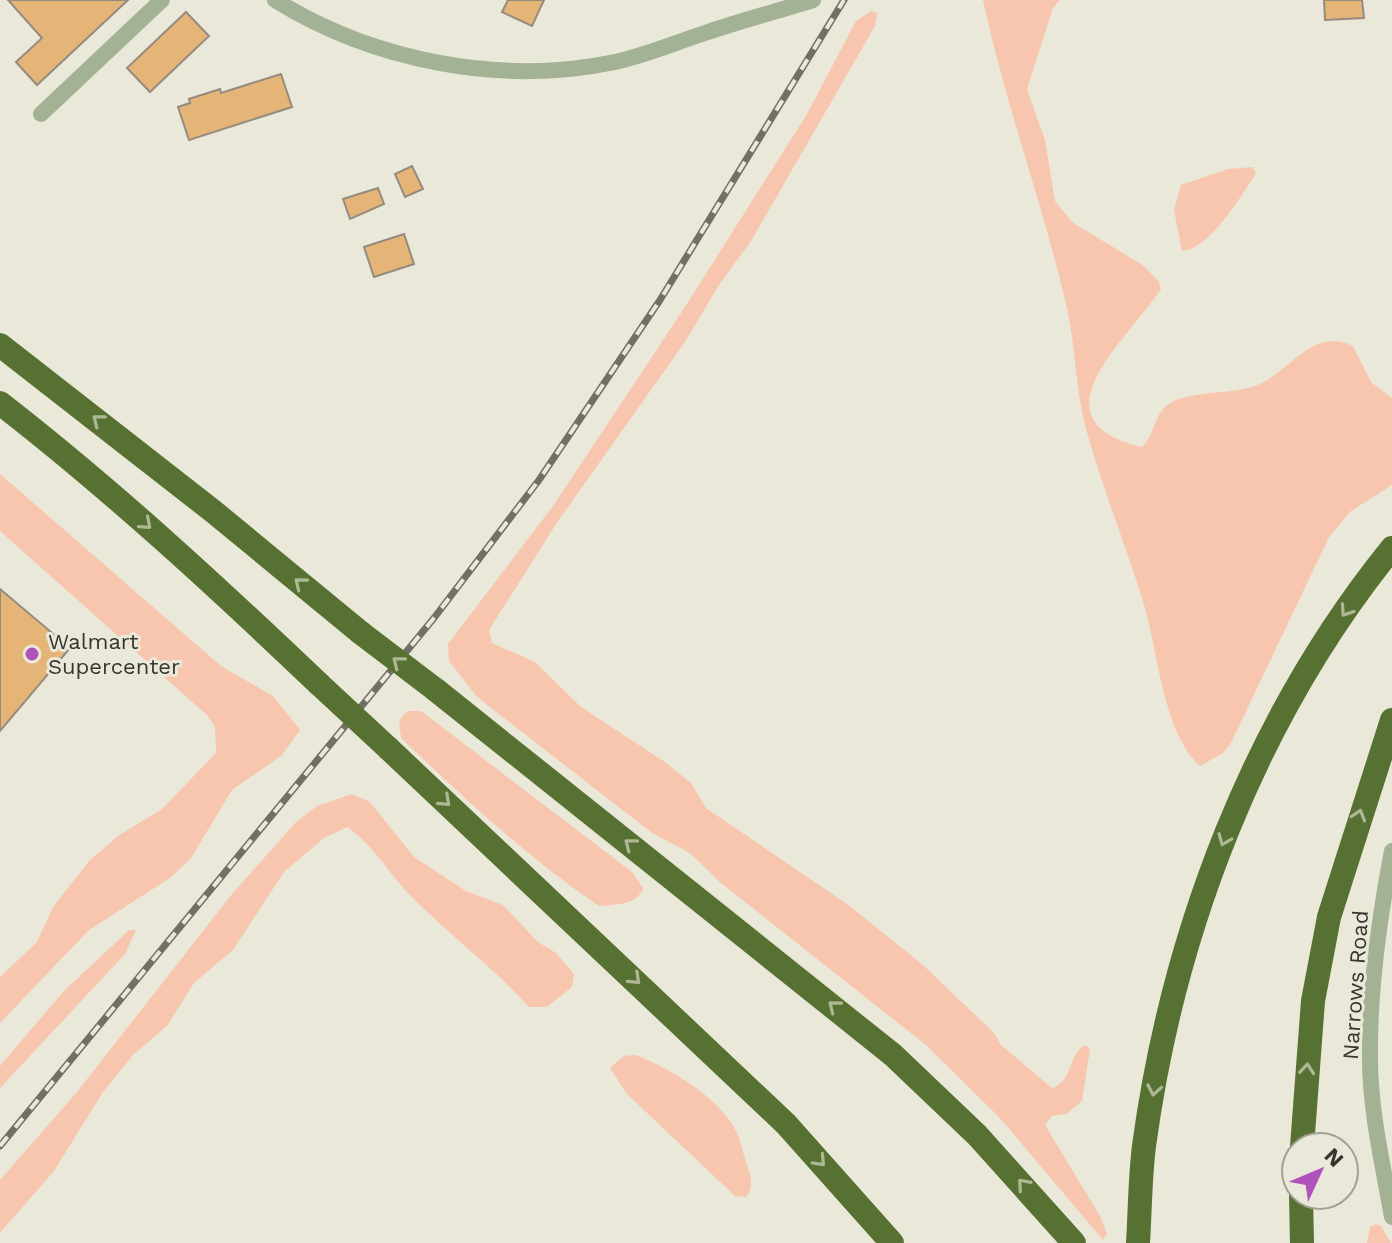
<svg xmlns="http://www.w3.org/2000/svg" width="1392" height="1243" font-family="'Work Sans',sans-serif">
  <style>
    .green { fill: #f8c6af }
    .building { fill: #e5b577; stroke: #958b7f; stroke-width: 2 }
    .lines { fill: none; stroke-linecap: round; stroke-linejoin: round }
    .minor { stroke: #a3b194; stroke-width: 16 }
    .highway { stroke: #567131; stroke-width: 24 }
    .rail-casing { stroke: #717066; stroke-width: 7 }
    .rail { stroke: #eae8d8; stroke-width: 4; stroke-dasharray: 12; stroke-linecap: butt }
    .highway-bridge { stroke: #567131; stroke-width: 24 }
    .oneway { stroke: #afb895 }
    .poi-dot { fill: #af52bc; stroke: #eae8d8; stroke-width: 3 }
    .labels { text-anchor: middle; stroke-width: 6; stroke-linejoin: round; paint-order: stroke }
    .poi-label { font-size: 22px; fill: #36352f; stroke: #eae8d8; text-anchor: start }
    .street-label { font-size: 22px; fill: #36352f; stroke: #eae8d8 }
  </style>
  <rect width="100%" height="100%" fill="#eae8d8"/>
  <g class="green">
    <path d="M983 0H1060L1053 8 1027 89 1045 140 1055 201 1072 222 1144 266 1159 282 1161 289C1130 337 1028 421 1142 447 1156 434 1153 412 1172 402 1198 389 1235 396 1262 383 1294 367 1313 328 1353 346L1371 382 1392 398V485L1351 511 1329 537 1231 743 1223 753 1200 766C1164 734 1158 654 1145 608 1127 548 1103 490 1086 429 1075 388 1076 346 1066 304 1042 201 1005 103 983 0Z"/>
    <path d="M871 11 877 13 875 26 751 241 719 285 685 342 558 521 489 630 492 643 535 662 581 707 665 762 691 783 706 808 847 904 923 965 994 1033 1001 1045 1052 1088C1073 1082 1068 1054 1085 1045L1090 1049 1082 1101 1066 1114 1052 1116 1045 1125 1100 1216 1107 1234 1103 1240 999 1117 926 1045 721 883 690 853 652 833 477 697 449 661 448 644 553 506 683 310 807 114 856 21Z"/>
    <path d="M1253 167 1256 173C1242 195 1209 250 1182 251L1174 210 1181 185 1228 169Z"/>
    <polygon points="0,474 221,666 273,696 300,730 281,756 232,790 191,858 170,878 89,930 0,1023 0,977 37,942 53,907 89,861 118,836 162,809 216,753 215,727 208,716 0,531"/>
    <path d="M407 711H421L632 872 643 888C637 906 615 904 599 906 527 857 464 798 401 738L399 721Z"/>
    <path d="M352 794 370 802 414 857 466 891 503 905 538 942 556 953 574 974 572 987 547 1007H529C492 966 448 934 410 895 388 872 373 845 347 827L324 838 284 872 233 950 194 983 167 1026 133 1055 103 1092 54 1171 0 1233V1180L77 1092 232 894 296 822 317 806Z"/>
    <polygon points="129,930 136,930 125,954 0,1088 0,1066 63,992"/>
    <path d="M636 1055C670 1069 720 1097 737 1133 741 1142 743 1153 746 1162 750 1174 755 1187 746 1197L735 1196 627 1094 610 1068 624 1056Z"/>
    <polygon points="1376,1224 1381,1226 1391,1243 1367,1243 1370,1227"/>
  </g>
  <g class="building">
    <polygon points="8,0 128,0 37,85 16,62 42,38"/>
    <polygon points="508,0 544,0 532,26 502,12"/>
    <polygon points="1324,0 1362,0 1364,18 1325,20"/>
    <polygon points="186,12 209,36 150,92 127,68"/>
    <polygon points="281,74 292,107 189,140 178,107 190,103 189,99 220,89 221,93"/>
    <polygon points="412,166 423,189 405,197 395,174"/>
    <polygon points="378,188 384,204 350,219 343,199"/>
    <polygon points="404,234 414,264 374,277 364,247"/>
    <polygon points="0,589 70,648 0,731"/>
  </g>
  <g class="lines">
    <g class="minor">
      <path d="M275 0C373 61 501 86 615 62 646 55 677 42 708 32 743 20 778 11 813 0"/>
      <polyline points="41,114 162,0"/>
      <path d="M1392 851C1379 919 1369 989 1370 1059 1370 1111 1383 1165 1392 1217"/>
    </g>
    <g class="highway">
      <polyline points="0,345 214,512 361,633"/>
      <path d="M0 403C112 490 216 586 319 684"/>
      <polyline points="436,690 893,1055 977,1135 1074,1243"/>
      <polyline points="388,748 786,1124 892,1243"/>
      <polyline points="1302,1147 1313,1001 1329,917 1392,720"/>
      <polyline points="1301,1195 1302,1243"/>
      <path d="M1138 1243C1140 1211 1140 1178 1144 1146 1173 932 1255 717 1392 548"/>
    </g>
    <defs>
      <polyline id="rail" points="0,1146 434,618 539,480 660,300 844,0"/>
    </defs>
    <use href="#rail" class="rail-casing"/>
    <use href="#rail" class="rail"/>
    <g class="highway-bridge">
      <polyline points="361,633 436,690"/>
      <polyline points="319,684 388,748"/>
    </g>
  </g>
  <defs><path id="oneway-chevron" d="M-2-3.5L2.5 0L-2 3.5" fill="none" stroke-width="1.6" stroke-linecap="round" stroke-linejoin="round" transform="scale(2)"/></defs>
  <g class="oneway">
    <use href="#oneway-chevron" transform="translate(98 420) rotate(-142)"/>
    <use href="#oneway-chevron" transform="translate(146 524) rotate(41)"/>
    <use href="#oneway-chevron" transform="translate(300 583) rotate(-141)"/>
    <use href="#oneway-chevron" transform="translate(1346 611) rotate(124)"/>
    <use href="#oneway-chevron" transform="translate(398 662) rotate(-142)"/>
    <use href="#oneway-chevron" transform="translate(445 801) rotate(43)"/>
    <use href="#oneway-chevron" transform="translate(1359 815) rotate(-73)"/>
    <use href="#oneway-chevron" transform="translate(1224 840) rotate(112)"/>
    <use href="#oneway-chevron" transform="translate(630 844) rotate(-142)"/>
    <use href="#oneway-chevron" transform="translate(635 979) rotate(43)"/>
    <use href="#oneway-chevron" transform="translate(834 1006) rotate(-141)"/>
    <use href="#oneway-chevron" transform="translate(1307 1069) rotate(-85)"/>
    <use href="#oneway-chevron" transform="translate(1154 1090) rotate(100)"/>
    <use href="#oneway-chevron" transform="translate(820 1161) rotate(47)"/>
    <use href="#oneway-chevron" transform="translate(1023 1184) rotate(-131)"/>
  </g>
  <circle class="poi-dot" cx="32" cy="654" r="8"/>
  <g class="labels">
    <g class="poi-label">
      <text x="48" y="649">Walmart<tspan x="48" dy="25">Supercenter</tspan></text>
    </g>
    <g class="street-label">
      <text transform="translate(1355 985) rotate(-86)" y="8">Narrows Road</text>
    </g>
  </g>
  <g transform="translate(1320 1171) rotate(46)"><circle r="38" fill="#eae8d8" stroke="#a2a094" stroke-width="2"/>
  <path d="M0-6L14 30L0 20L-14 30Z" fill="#af52bc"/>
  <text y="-12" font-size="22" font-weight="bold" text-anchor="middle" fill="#36352f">N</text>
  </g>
</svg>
